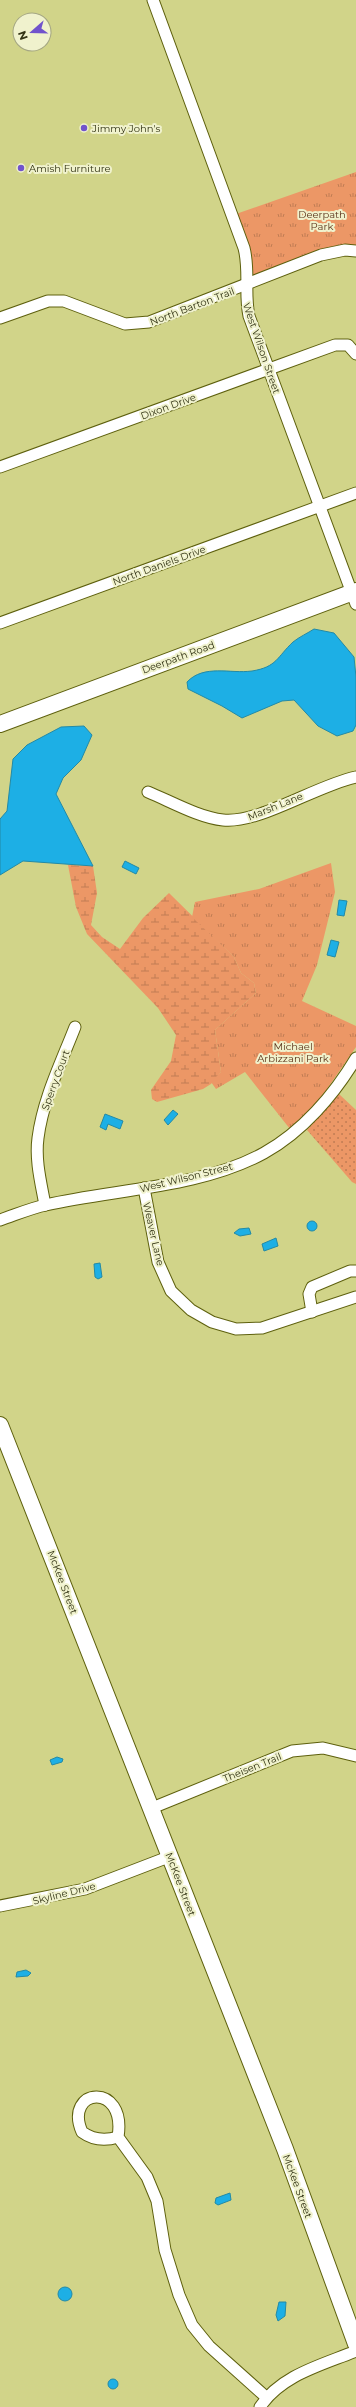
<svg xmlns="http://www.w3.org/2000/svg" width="356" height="2407" font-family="Montserrat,sans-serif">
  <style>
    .grass { fill: url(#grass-dots) }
    .wetland { fill: url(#wetland-marsh) }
    .park { fill: url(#park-tufts) }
    .water { fill: #1dafe5; stroke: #238aa6 }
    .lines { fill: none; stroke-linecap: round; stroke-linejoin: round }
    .street-casing { stroke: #5e600e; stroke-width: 13 }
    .secondary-casing { stroke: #5e600e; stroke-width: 18 }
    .street { stroke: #fff; stroke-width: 11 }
    .secondary { stroke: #fff; stroke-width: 16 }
    .poi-dot { fill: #7153cc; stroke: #f0f2cd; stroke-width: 1.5 }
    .labels { text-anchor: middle; stroke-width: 4; stroke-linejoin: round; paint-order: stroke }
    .poi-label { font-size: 10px; fill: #323314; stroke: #f0f2cd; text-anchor: start }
    .park-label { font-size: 10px; fill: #5b341c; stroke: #f0f2cd }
    .street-label { font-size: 10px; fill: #323314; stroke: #f0f2cd }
  </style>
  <defs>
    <pattern id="grass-dots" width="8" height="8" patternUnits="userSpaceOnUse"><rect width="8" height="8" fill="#ec9766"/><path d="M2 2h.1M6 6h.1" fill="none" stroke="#c07c53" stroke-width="1.8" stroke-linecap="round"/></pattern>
    <pattern id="wetland-marsh" width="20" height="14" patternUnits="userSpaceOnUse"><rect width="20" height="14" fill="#ec9766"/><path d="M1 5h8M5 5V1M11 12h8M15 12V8" fill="none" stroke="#c07c53"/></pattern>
    <pattern id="park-tufts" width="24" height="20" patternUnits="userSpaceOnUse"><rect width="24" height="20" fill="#ec9766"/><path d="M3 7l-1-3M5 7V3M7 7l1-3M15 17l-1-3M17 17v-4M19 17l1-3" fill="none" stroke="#c07c53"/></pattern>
  </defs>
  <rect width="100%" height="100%" fill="#d1d489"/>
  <polygon class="grass" points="339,1094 356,1110 356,1184 352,1182 307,1130"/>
  <polygon class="wetland" points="68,865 93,866 97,893 91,925 102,937 120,949 143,918 169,893 234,957 241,973 254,983 256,993 215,1030 221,1072 211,1084 203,1089 157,1102 152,1099 151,1090 171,1061 176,1035 158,1008 87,934 76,907"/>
  <g class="park">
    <polygon points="356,172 356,251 345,250 247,284 233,215"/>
    <polygon points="331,863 335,892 317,965 302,1001 356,1026 356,1047 318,1102 290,1129 245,1072 216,1089 211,1082 221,1072 215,1030 256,993 254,983 241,973 234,957 192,917 195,902 259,889"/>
  </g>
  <g class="water">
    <path d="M314 629 334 633 354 657 356 677V725L353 731 337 736 318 726 294 700 282 701 242 718 222 706 188 689 187 682C204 664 230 674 252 671 277 667 277 657 293 642 299 637 308 633 314 629Z"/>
    <polygon points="84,726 92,735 81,760 63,778 56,794 93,866 23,861 0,875 0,819 7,811 13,759 27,745 61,727"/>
    <polygon points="125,861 139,868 136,874 122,867"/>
    <polygon points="339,900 347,901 344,916 337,915"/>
    <polygon points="331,940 339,942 335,957 327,955"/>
    <polygon points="173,1110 178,1114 168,1125 164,1120"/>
    <polygon points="105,1114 123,1121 120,1129 108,1124 106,1130 100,1127"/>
    <circle cx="312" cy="1226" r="5"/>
    <polygon points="249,1228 251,1234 240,1236 234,1233 239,1229"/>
    <polygon points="276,1238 278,1246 264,1251 262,1244"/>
    <polygon points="100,1263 102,1277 98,1279 95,1277 94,1264"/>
    <polygon points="57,1757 63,1759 62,1762 52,1765 50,1760"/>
    <polygon points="26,1970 31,1973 28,1976 16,1977 17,1972"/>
    <polygon points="230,2193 231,2200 218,2205 215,2203 216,2198"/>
    <circle cx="65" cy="2294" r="7"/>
    <polygon points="279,2302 286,2302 285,2316 278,2321 276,2315"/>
    <circle cx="113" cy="2384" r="5"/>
  </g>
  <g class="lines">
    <defs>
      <g id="street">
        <path d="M153 0 244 248C250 271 244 293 249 316L356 604"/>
        <polyline points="0,318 48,301 64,301 125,324 149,322 321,255 345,250 356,251"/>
        <polyline points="0,467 335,345 348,345 356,354"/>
        <polyline points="0,623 356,493"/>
        <path d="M148 792C170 801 200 818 223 820 259 824 317 785 356 777"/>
        <polyline points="144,1188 158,1262 171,1291 191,1310 212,1322 236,1329 262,1328 356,1297"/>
        <path d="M45 1205C41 1183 35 1160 38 1138 43 1099 61 1063 75 1027"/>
        <path d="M0 1220C15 1215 31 1208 46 1205 116 1189 200 1188 264 1153 302 1132 334 1095 356 1058"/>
        <polyline points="312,1312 309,1294 312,1287 350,1271 356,1271"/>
        <polyline points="152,1808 292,1751 323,1748 356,1756"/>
        <polyline points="0,1906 85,1889 171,1856"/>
        <path d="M118 2137C105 2141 93 2140 82 2132 63 2088 127 2081 118 2137L147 2177 157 2201 165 2250 179 2295 192 2325 209 2346 266 2397"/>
        <path d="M260 2407C281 2375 322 2365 356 2351"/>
      </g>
      <g id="secondary">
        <polyline points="0,724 356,591"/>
        <polyline points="0,1425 285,2149 356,2344"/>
      </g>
    </defs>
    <use href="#street" class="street-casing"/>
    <use href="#secondary" class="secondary-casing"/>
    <use href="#street" class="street"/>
    <use href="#secondary" class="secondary"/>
  </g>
  <g class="poi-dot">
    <circle cx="84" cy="128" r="4"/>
    <circle cx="21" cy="168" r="4"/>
  </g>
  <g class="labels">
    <g class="poi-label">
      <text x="92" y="132">Jimmy John's</text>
      <text x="29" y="172">Amish Furniture</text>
    </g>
    <g class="park-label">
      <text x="322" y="218">Deerpath<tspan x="322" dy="12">Park</tspan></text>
      <text x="293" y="1050">Michael<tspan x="293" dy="12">Arbizzani Park</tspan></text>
    </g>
    <g class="street-label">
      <text transform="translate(192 306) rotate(-21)" y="4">North Barton Trail</text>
      <text transform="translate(262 348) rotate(71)" y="4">West Wilson Street</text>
      <text transform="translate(168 406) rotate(-20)" y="4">Dixon Drive</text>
      <text transform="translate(159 565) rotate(-20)" y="4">North Daniels Drive</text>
      <text transform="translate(178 657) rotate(-20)" y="4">Deerpath Road</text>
      <text transform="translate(275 806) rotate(-22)" y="4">Marsh Lane</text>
      <text transform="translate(55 1080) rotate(-70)" y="4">Sperry Court</text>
      <text transform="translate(186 1177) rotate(-14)" y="4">West Wilson Street</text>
      <text transform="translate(154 1234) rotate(77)" y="4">Weaver Lane</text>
      <text transform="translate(63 1582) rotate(69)" y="4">McKee Street</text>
      <text transform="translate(252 1767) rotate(-22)" y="4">Theisen Trail</text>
      <text transform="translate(181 1884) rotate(69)" y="4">McKee Street</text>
      <text transform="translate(64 1893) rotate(-14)" y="4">Skyline Drive</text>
      <text transform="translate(298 2186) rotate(70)" y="4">McKee Street</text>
    </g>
  </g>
  <g transform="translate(32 32) rotate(250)"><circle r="19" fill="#f0f2cd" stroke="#a4a683"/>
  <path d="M0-3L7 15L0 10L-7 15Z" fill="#7153cc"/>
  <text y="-6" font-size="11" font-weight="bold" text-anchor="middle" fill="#323314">N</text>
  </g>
</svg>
